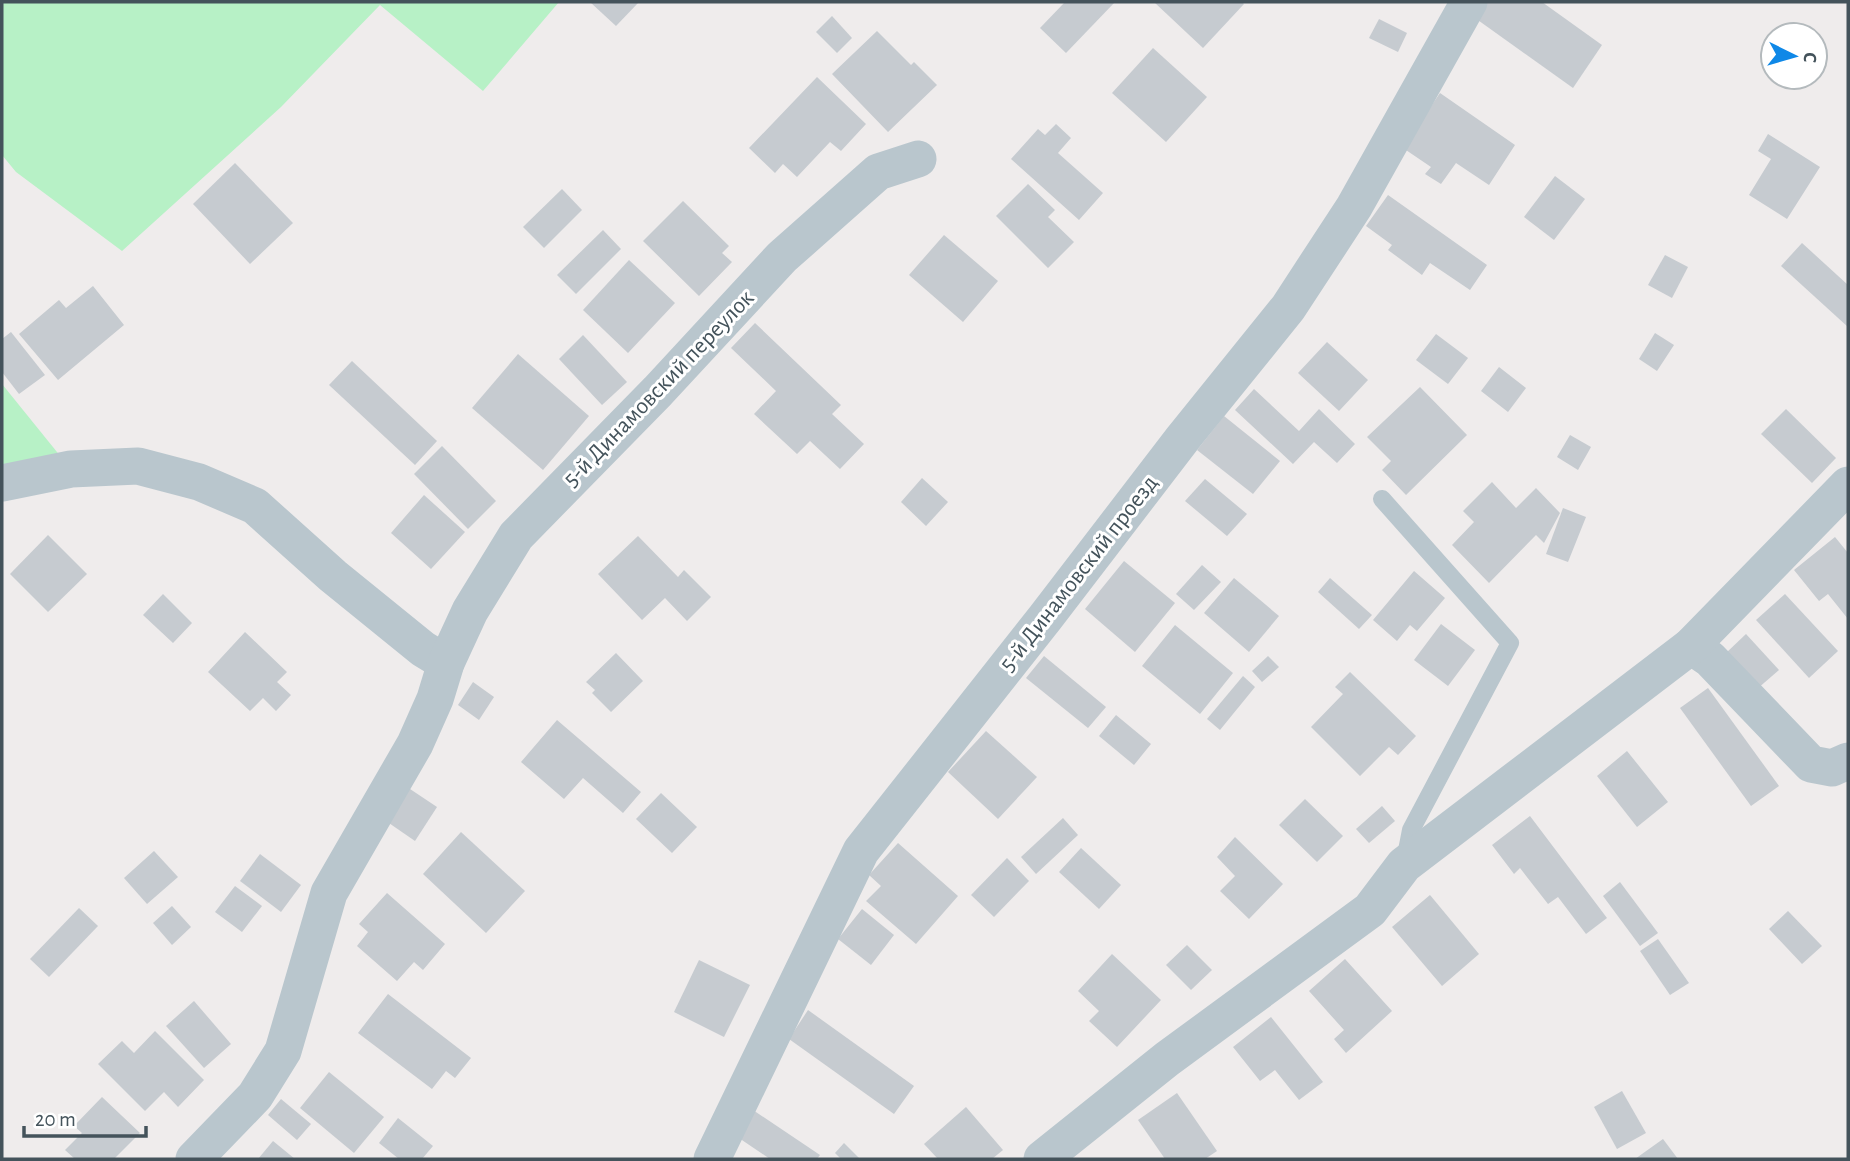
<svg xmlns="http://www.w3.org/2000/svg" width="1850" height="1161" font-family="'Alegreya Sans',sans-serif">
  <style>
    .green { fill: #b7f1c6 }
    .building { fill: #c6cbd0 }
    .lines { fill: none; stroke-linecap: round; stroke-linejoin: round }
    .lane { stroke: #b9c6cd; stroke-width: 18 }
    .street { stroke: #b9c6cd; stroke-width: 37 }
    .labels { text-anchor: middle; stroke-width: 6; stroke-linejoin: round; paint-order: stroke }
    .street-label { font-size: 24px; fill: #44535b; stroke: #fff }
  </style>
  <rect width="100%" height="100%" fill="#efecec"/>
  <g class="green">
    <polygon points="2,2 559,2 483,91 380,5 281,107 122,251 16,172 2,155"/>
    <polygon points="2,384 61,457 2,471"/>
  </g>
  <g class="building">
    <polygon points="590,2 639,2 616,26"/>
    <polygon points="1065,2 1115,2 1066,53 1040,28"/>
    <polygon points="1154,2 1242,2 1244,4 1203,48"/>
    <polygon points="1486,2 1542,2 1602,45 1573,88 1475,18"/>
    <polygon points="832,16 852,38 837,53 816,32"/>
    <polygon points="1379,19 1407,33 1398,52 1369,38"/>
    <polygon points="877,31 911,65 914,62 937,85 888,132 832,74"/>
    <polygon points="1153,48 1207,97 1166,142 1112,93"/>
    <polygon points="817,77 866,124 841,151 830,142 797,177 783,164 775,173 749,148"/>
    <polygon points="1440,93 1515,145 1489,185 1456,163 1441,184 1425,174 1431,167 1403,148"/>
    <polygon points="1056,124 1071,138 1058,153 1103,193 1079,220 1011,159 1038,129 1045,135"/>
    <polygon points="1768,134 1820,167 1787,219 1749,195 1771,159 1758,151"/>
    <polygon points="235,163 293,223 250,264 193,204"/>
    <polygon points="1555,176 1585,199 1554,240 1524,217"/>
    <polygon points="1028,184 1055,210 1048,217 1074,242 1048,268 996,216"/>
    <polygon points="562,189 582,210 544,248 523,227"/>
    <polygon points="1388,195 1487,265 1470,290 1430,263 1422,275 1388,250 1392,245 1366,226"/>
    <polygon points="683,201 729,246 722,253 732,262 699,296 643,241"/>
    <polygon points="603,230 621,249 576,294 557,275"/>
    <polygon points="944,235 998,281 963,322 909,275"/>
    <polygon points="1802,243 1848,285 1848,327 1781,266"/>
    <polygon points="1665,255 1688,267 1672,298 1648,285"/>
    <polygon points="629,260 675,303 628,353 583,310"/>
    <polygon points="93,286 124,325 58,380 19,334 59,300 66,308"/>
    <polygon points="755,323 841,405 832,414 864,444 840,469 810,441 797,454 754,414 776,391 731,348"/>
    <polygon points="11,332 45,375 19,394 2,372 2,339"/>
    <polygon points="1655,333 1674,345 1657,371 1639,359"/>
    <polygon points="1436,334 1468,358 1448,384 1416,360"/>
    <polygon points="583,335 627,382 602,405 559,359"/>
    <polygon points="1327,342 1368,380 1339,411 1298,373"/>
    <polygon points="518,354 589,416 543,470 472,408"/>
    <polygon points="352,361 437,441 415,465 329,385"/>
    <polygon points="1499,367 1526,388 1508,412 1481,391"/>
    <polygon points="1420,387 1467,435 1406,495 1382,470 1391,461 1367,437"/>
    <polygon points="1254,389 1299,431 1319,409 1355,444 1337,463 1314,442 1293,464 1235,410"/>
    <polygon points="1786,409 1836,458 1812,483 1761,434"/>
    <polygon points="1224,416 1280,461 1253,494 1197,450"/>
    <polygon points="1570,435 1591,447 1578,470 1557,457"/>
    <polygon points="442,446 496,501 468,529 414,474"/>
    <polygon points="922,478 948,502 926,526 901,502"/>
    <polygon points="1205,479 1247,514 1227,536 1185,501"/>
    <polygon points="1492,482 1516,508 1536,488 1560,513 1544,543 1536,535 1489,583 1452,545 1474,522 1463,511"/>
    <polygon points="424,495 465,532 431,569 391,533"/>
    <polygon points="1563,508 1586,517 1568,562 1546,554"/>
    <polygon points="48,535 87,574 48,612 10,574"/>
    <polygon points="638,536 678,577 684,570 711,597 687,621 665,598 642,620 598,574"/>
    <polygon points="1835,537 1848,553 1848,619 1828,594 1819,601 1794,570"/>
    <polygon points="1124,561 1175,603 1135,652 1085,609"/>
    <polygon points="1202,565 1221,582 1194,610 1176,594"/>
    <polygon points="1414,571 1445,598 1417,631 1410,625 1397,641 1373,620"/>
    <polygon points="1234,578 1279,616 1249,652 1204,613"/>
    <polygon points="1330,578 1372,615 1359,629 1318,592"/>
    <polygon points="163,594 192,623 173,643 143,615"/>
    <polygon points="1785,594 1838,651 1809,678 1756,620"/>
    <polygon points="1441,624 1475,650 1448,686 1414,660"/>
    <polygon points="1175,625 1233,673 1200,714 1142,666"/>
    <polygon points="245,632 287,672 277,682 291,695 276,711 263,698 250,711 208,672"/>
    <polygon points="1746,634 1779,670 1757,689 1725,654"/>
    <polygon points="616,653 643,681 611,712 592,693 595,690 586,682"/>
    <polygon points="1044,656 1106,707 1088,728 1026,678"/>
    <polygon points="1268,656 1279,667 1262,682 1252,671"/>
    <polygon points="1350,672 1416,736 1398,755 1389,747 1360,776 1311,727 1343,694 1335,687"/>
    <polygon points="1243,676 1255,687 1220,730 1207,719"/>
    <polygon points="473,682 494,697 479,720 458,705"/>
    <polygon points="1708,688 1779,786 1751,806 1680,708"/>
    <polygon points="1116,715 1151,744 1134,765 1099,736"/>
    <polygon points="557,720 641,792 623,813 583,778 564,799 521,762"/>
    <polygon points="986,731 1037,777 998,819 948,772"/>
    <polygon points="1627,751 1668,802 1637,827 1597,776"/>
    <polygon points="407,787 437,807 415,841 386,821"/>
    <polygon points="661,793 697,827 672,853 636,819"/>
    <polygon points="1305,799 1343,836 1317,862 1279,825"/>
    <polygon points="1382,806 1395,821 1369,843 1356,829"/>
    <polygon points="1530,816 1607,918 1586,934 1558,897 1548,904 1520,868 1514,874 1492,845"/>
    <polygon points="1063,818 1078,835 1036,874 1021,857"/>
    <polygon points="461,832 525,891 486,933 423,874"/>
    <polygon points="1235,837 1283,884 1249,919 1220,891 1235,876 1217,857"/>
    <polygon points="898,843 958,896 916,944 866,901 881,886 869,875"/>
    <polygon points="1081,848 1121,885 1099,909 1059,872"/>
    <polygon points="154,851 178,877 147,904 124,878"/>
    <polygon points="260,854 301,885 281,912 240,881"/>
    <polygon points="1007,858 1029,881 994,917 971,895"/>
    <polygon points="1620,882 1658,933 1640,946 1603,896"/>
    <polygon points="235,886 262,906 242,932 215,912"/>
    <polygon points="387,893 445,944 423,970 414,962 397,981 357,946 368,932 359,924"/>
    <polygon points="1430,895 1479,954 1442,986 1392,927"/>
    <polygon points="172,906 191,927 172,945 153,923"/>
    <polygon points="79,908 98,926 49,977 30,959"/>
    <polygon points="862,909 894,935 871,965 838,939"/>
    <polygon points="1788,911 1822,946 1802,964 1769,929"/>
    <polygon points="1658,939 1689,983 1670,995 1640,951"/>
    <polygon points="1187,945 1212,970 1191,990 1166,965"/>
    <polygon points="1112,954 1161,1000 1117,1047 1089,1021 1099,1011 1078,991"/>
    <polygon points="1345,959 1392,1011 1346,1053 1334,1039 1344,1030 1309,991"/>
    <polygon points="699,960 750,985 724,1037 674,1012"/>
    <polygon points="388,994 471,1058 455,1078 446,1071 432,1089 358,1033"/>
    <polygon points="194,1001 231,1044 204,1068 166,1026"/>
    <polygon points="808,1010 914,1086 894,1114 789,1039"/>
    <polygon points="1271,1017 1323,1082 1299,1100 1275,1070 1260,1081 1233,1047"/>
    <polygon points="155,1031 204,1080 178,1107 164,1092 145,1111 98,1064 122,1041 134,1053"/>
    <polygon points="329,1072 384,1117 354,1153 300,1108"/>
    <polygon points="1622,1091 1646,1133 1617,1149 1594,1107"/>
    <polygon points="1177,1093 1217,1151 1205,1159 1165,1159 1138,1120"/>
    <polygon points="102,1097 140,1133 114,1159 75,1159 65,1150 82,1133 74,1126"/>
    <polygon points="281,1099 311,1124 297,1140 268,1115"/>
    <polygon points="966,1107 1003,1150 992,1159 938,1159 924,1144"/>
    <polygon points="753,1110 820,1155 817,1159 770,1159 736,1136"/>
    <polygon points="398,1118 433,1146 422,1159 399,1159 379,1143"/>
    <polygon points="1663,1139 1678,1159 1635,1159"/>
    <polygon points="273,1141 295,1159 258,1159"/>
    <polygon points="844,1143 860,1159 841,1159 835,1153"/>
  </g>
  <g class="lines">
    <polyline class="lane" points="1382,499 1510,643 1411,830 1405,861"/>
    <g class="street">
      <polyline points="2,483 71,469 138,466 199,482 255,506 333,576 423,649 446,663"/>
      <polyline points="1691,646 1710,659 1811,764 1832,768 1848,761"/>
      <polyline points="194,1159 255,1096 283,1051 329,893 415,744 435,699 446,663 470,611 516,536 658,391 782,257 878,172 918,159"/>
      <polyline points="712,1159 861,851 1045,618 1183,438 1288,308 1354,207 1469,2"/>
      <polyline points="1042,1159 1167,1059 1370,910 1404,865 1691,646 1848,485"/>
    </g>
  </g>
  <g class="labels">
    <g class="street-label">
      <text transform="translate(658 388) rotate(-46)" y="8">5-й Динамовский переулок</text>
      <text transform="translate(1078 573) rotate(-52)" y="8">5-й Динамовский проезд</text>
    </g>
  </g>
  <rect width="1850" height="1161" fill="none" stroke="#44535b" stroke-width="7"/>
  <g transform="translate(1794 56) rotate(95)"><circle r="33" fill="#ffffff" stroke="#b4babd" stroke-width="2"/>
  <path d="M0-5L12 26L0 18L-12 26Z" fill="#0f88e7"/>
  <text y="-10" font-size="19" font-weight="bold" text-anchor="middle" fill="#44535b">С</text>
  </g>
  <path d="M24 1126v10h122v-10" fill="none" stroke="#44535b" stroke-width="3.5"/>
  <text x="35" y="1126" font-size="21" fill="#44535b" stroke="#ffffff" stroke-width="5" paint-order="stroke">20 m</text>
</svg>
